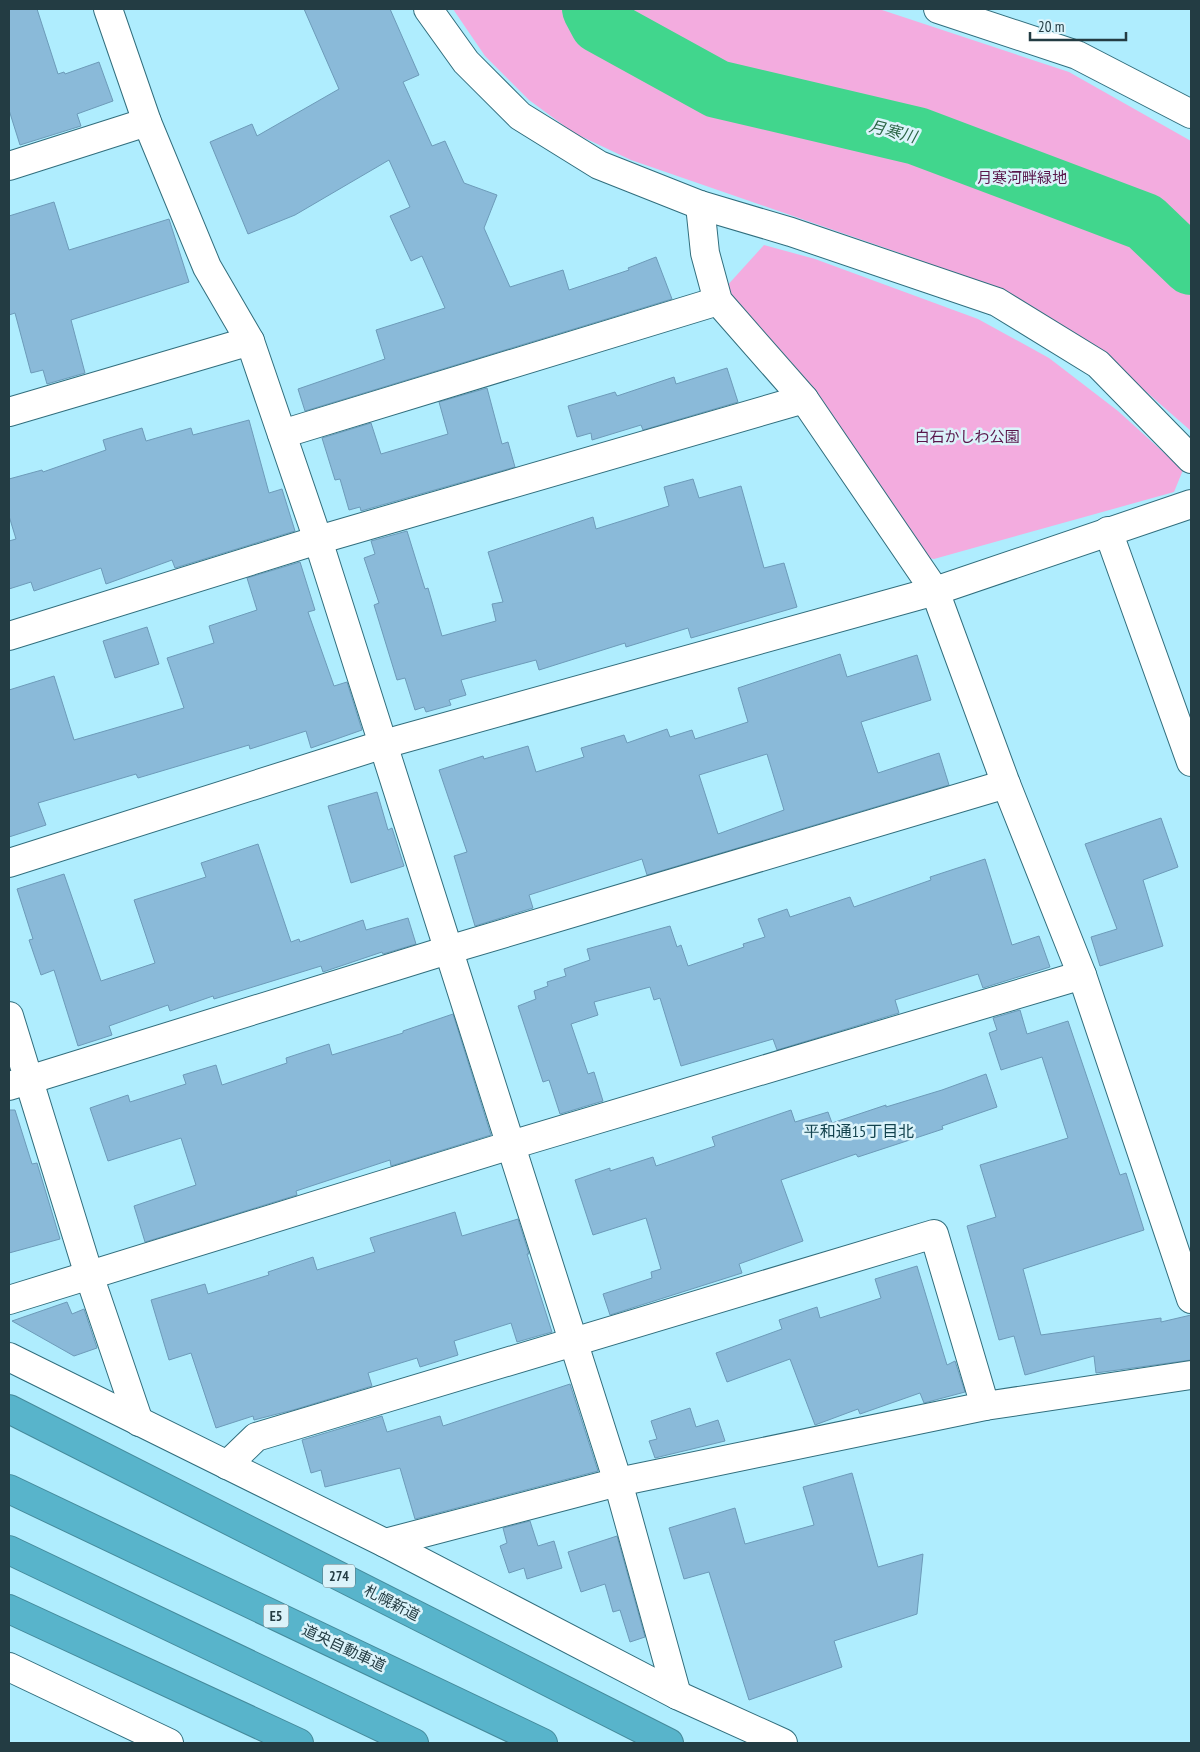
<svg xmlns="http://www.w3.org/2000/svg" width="1200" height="1752" font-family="'PT Sans Narrow','Noto Sans JP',sans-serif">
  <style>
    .green { fill: #f3acdf }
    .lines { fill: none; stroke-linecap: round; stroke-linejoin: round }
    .river { stroke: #41d68d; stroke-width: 58 }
    .building { fill: #8abad9; stroke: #6d9bb9; fill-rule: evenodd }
    .minor-casing { stroke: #316e7d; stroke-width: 30 }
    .highway-casing { stroke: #458a9b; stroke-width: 30 }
    .minor { stroke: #fff; stroke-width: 28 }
    .highway { stroke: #58b4cb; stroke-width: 28 }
    .labels { text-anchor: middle; stroke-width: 5; stroke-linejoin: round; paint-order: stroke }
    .shield { fill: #dbf3fa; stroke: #5a737a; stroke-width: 1 }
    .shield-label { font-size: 14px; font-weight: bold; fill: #233c43 }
    .park-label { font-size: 15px; fill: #59164b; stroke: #dbf3fa }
    .street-label { font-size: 15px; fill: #233c43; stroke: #dbf3fa }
    .water-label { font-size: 16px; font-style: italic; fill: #2c6445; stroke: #dbf3fa }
    .neighbourhood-label { font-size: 16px; fill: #13434e; stroke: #dbf3fa }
  </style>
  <rect width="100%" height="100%" fill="#afedfe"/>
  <g class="green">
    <polygon points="453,9 879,9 1069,72 1191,141 1191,431 1103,354 1002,295 917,259 631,160 574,133 529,100 485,56"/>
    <polygon points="764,245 815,259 978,319 1049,358 1118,411 1183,470 1174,492 934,559 920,556 725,288"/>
  </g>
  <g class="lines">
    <polyline class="river" points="591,9 599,24 717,89 917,136 1145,222 1191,266"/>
  </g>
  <g class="building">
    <polygon points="9,9 37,9 58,74 64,72 65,74 99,62 113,101 77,114 81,126 20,145 9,110"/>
    <polygon points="304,9 390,9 419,75 403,82 432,146 445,141 464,183 497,195 484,228 510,287 563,270 569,290 629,270 628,268 656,257 672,299 305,411 298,389 385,359 376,330 445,308 422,256 411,261 390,216 410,207 389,160 295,215 248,234 210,142 252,124 257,136 339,89"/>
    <polygon points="54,202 69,250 169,219 189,282 71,320 85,373 47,384 43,370 31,373 15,313 9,315 9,216"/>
    <polygon points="727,368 738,402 643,430 641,425 592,440 591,433 577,437 568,406 615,392 617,396 674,377 676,384"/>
    <polygon points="487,388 502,444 508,442 515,467 361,511 360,507 349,510 340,479 335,480 322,438 371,423 381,454 448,434 439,402"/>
    <polygon points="249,420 269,493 282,489 295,531 175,568 172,560 106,584 101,568 34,591 31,582 9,589 9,541 16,539 9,516 9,479 42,470 43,472 106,450 103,440 142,428 146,441 191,428 193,435"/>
    <polygon points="693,479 699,498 741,486 764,568 784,563 797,607 691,638 688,628 626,647 625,643 539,670 536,660 461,680 466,695 449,700 451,705 426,712 424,707 415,710 405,678 397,680 374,605 379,603 364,558 375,554 371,541 407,531 425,589 428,588 442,636 496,621 492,604 503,602 488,552 593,517 596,529 669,506 664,487"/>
    <polygon points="300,562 315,610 308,612 334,686 347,682 362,730 311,748 306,731 250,749 249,745 138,778 136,774 38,803 46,825 9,837 9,690 54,676 74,740 184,708 167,658 214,643 209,626 257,610 247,578"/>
    <polygon points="147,627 159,664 115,678 103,641"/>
    <path d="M840 654 847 677 917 655 931 700 861 722 878 773 939 753 949 785 647 875 642 859 529 895 533 908 475 926 454 856 467 852 439 770 483 756 484 759 528 746 536 772 584 757 581 748 624 735 627 743 667 729 670 737 692 730 695 739 748 722 738 688ZM767 754 784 810 718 834 699 775Z"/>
    <polygon points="377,792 388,830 392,828 404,866 351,883 328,806"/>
    <polygon points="1161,818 1178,867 1143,880 1163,946 1100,966 1091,937 1117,929 1085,844"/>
    <polygon points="258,844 291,942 299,939 300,942 363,920 366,930 408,918 416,944 383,954 382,952 323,972 321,966 214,999 213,996 170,1011 168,1005 109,1026 112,1035 78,1046 54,970 41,975 29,940 33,939 17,889 64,874 101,981 155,963 134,900 206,877 201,863"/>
    <polygon points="985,859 1012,945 1039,936 1050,967 983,988 978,974 895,1000 899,1013 777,1050 773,1039 681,1066 660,998 654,1000 650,987 594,1002 598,1015 571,1024 588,1074 594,1072 603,1101 560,1114 549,1080 543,1082 518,1006 536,999 534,991 548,986 547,982 566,976 564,969 590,960 587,949 670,926 677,947 681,945 688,966 744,947 743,944 765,937 758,919 787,909 790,917 850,897 854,907 931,880 930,877"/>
    <polygon points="1020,1010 1027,1034 1068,1021 1120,1175 1126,1173 1144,1230 1023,1269 1041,1335 1161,1318 1161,1322 1191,1315 1191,1360 1096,1373 1094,1356 1025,1375 1014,1336 999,1340 967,1226 996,1217 980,1165 1068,1138 1042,1057 1001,1070 989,1033 997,1030 993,1018"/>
    <polygon points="453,1014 491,1135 391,1166 390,1160 296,1191 297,1195 145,1242 134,1206 196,1185 181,1138 108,1161 90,1108 128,1095 130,1102 186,1084 183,1075 216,1065 222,1085 287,1063 286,1058 329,1044 332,1055 403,1033 403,1031"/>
    <polygon points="986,1074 997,1107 942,1126 943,1129 858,1157 856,1154 781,1180 803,1241 739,1264 742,1273 610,1315 603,1294 652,1278 651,1272 661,1269 646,1218 593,1235 575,1180 610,1168 610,1171 653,1157 656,1166 715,1146 712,1137 791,1110 795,1122 828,1112 832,1123 886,1105 886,1107 942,1090"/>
    <polygon points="9,1110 15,1110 32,1164 37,1163 60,1239 9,1253"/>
    <polygon points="455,1212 462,1236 518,1219 529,1254 527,1254 552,1332 517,1342 511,1323 454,1341 458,1355 420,1367 417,1358 368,1373 372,1386 293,1410 254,1420 253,1416 216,1428 191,1353 169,1360 151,1300 205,1284 208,1294 269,1275 268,1272 313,1257 317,1270 375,1252 370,1238"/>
    <polygon points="917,1266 947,1365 955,1361 965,1392 924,1403 920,1393 860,1414 858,1409 815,1425 790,1359 727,1382 716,1353 782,1329 779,1320 817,1307 820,1318 881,1298 875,1279"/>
    <polygon points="67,1302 72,1314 84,1309 97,1348 74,1356 12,1321"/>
    <polygon points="570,1384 598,1471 415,1519 400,1468 325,1487 321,1470 311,1473 302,1440 382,1416 387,1432 440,1416 443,1426"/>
    <polygon points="690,1408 696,1427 718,1420 725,1441 655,1458 649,1441 657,1439 651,1421"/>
    <polygon points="852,1473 878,1567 923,1554 917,1614 834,1641 842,1667 749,1700 709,1572 684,1579 669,1528 735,1508 745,1544 814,1525 803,1487"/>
    <polygon points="530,1521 538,1546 554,1541 562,1568 527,1579 524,1568 509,1573 500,1546 507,1543 503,1528"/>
    <polygon points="617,1536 645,1637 630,1642 620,1610 613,1612 605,1584 581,1592 568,1552"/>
  </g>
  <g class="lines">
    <defs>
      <g id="minor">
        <polyline points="108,9 147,122 207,267 250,341 318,540 618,1482 677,1695"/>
        <polyline points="428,9 466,62 520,116 599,165 700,205 791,232 997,302 1098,364 1191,459"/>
        <polyline points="938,9 1077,55 1191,114"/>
        <polyline points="9,166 147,122"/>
        <polyline points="700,205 705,253 718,301 804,399 935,591 1006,784 1082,975 1191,1299"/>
        <polyline points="9,412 250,341"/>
        <polyline points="282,434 718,301"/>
        <polyline points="1108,531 1191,762"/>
        <polyline points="9,636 318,540 804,399"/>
        <polyline points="9,863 384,744 935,591 1191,504"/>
        <polyline points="9,1016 89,1275 139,1422"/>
        <polyline points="9,1086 448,950 1006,784"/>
        <polyline points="9,1300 511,1145 1082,975"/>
        <polyline points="9,1357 385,1543 677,1695 783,1743"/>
        <polyline points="227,1465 256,1437 934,1234 985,1406"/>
        <polyline points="385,1543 618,1482 985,1406 1191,1375"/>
        <polyline points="9,1667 169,1743"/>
      </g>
      <g id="highway">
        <polyline points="9,1409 669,1743"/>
        <polyline points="9,1489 543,1743"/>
        <polyline points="9,1550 414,1743"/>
        <polyline points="9,1609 299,1743"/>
      </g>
    </defs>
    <use href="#minor" class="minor-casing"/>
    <use href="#highway" class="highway-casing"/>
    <use href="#minor" class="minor"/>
    <use href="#highway" class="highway"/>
  </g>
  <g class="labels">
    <g class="shield">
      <rect x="323" y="1564.5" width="32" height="23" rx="4"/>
      <rect x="263.5" y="1604.5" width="25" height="23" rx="4"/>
    </g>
    <g class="shield-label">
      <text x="339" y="1581">274</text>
      <text x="276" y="1621">E5</text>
    </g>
    <g class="park-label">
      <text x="1022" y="183">月寒河畔緑地</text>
      <text x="967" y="442">白石かしわ公園</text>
    </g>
    <g class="street-label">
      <text transform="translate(392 1603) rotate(27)" y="5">札幌新道</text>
      <text transform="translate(344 1648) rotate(25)" y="5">道央自動車道</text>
    </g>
    <g class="water-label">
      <text transform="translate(893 131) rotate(14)" y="6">月寒川</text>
    </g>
    <g class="neighbourhood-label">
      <text x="859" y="1137">平和通15丁目北</text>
    </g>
  </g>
  <rect width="1200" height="1752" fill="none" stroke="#233c43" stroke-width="20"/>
  <path d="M1030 32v8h96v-8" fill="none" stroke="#233c43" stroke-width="2.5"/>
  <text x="1038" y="32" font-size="15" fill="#233c43" stroke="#dbf3fa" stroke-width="4" paint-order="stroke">20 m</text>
</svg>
